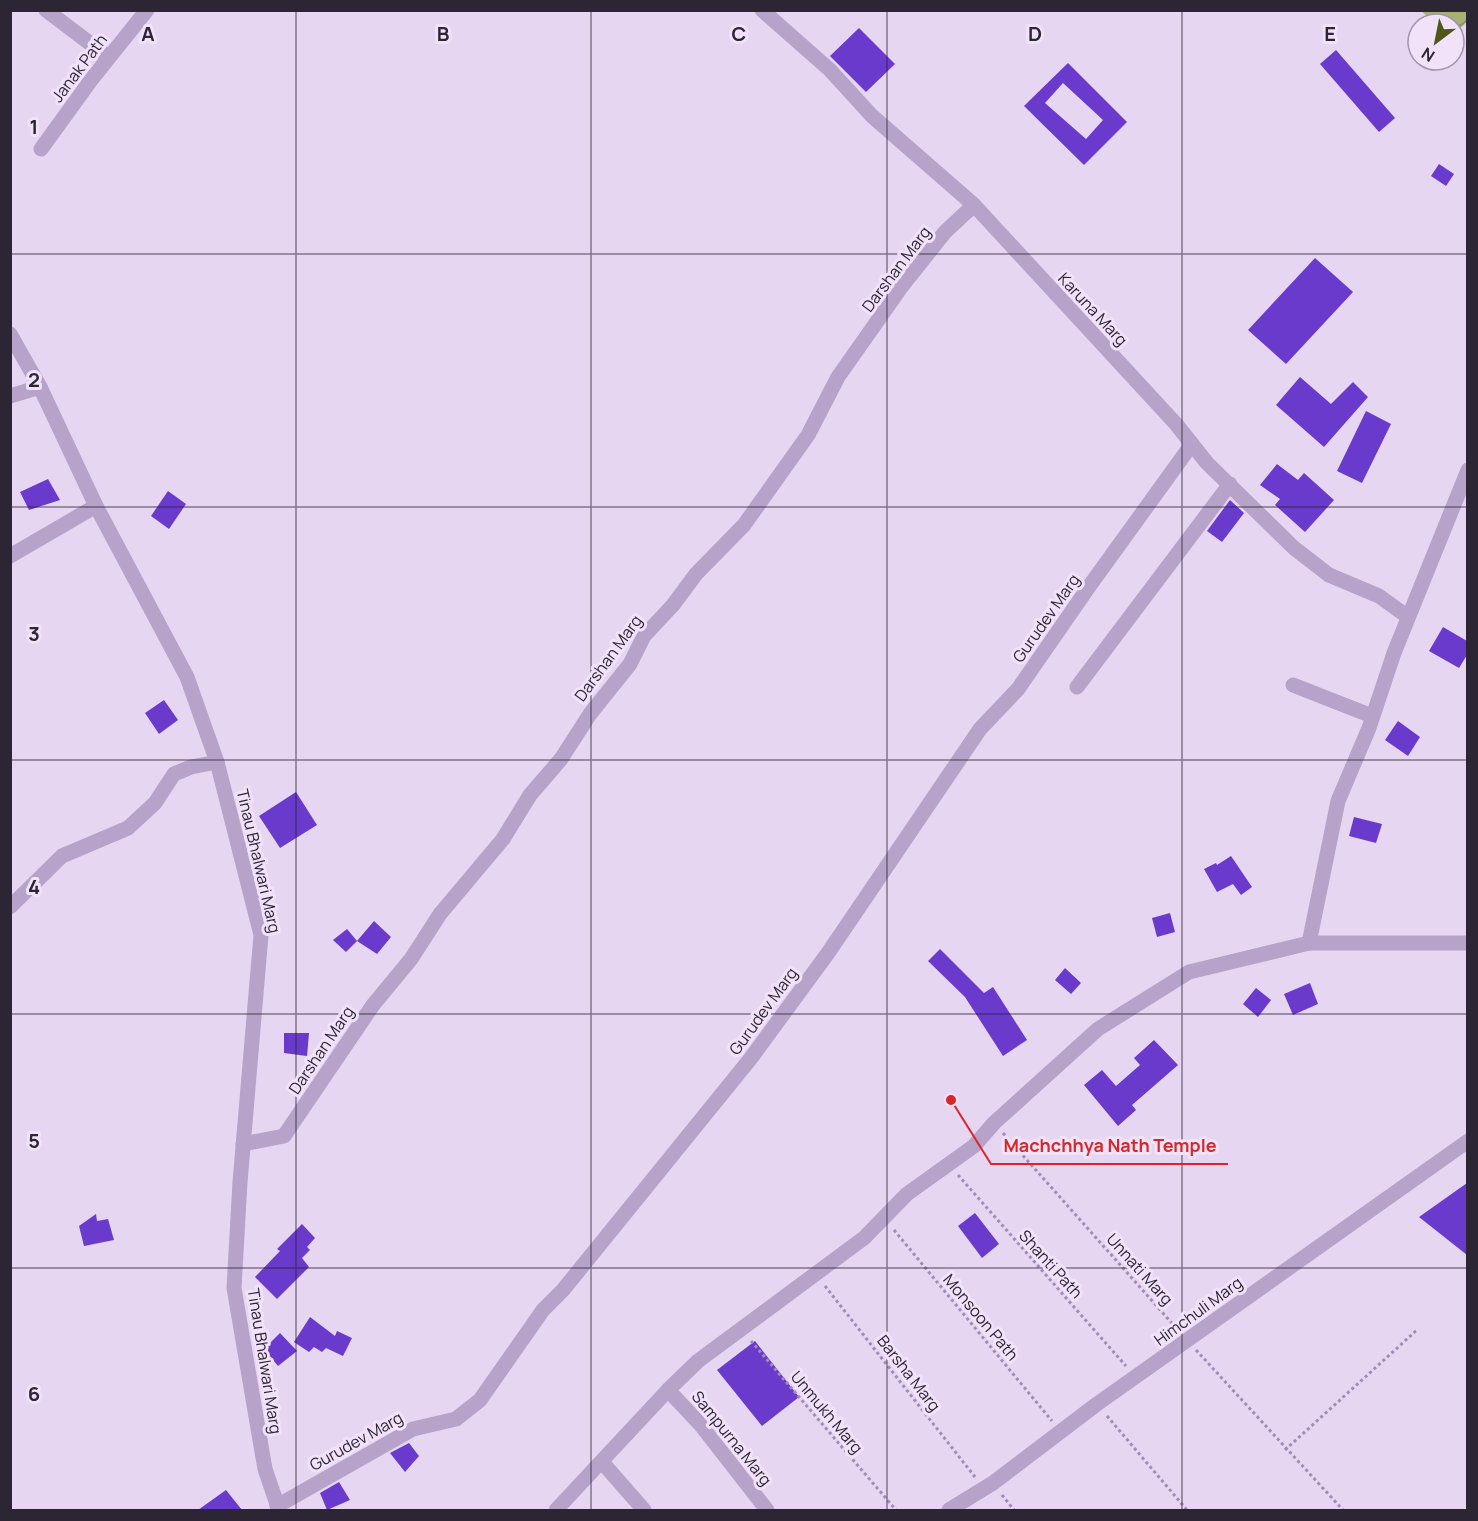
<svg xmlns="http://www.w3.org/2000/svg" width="1478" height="1521" font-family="Manrope,sans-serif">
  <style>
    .water { fill: url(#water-waves) }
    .building { fill: #693acc; fill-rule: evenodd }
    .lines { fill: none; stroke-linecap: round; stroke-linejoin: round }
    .path { stroke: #a18cb6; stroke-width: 3; stroke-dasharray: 3 3; stroke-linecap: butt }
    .minor { stroke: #b7a2ca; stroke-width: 15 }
    .grid { fill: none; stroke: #2b2534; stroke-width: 1.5; stroke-opacity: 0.55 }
    .labels { text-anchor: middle; stroke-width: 6; stroke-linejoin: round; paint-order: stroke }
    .street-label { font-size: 16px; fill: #2b2534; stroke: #f1e2fa }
    .grid-label { font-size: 20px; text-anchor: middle; font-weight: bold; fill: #2b2534; stroke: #f1e2fa; stroke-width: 6; stroke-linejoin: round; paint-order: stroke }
    .leader { fill: none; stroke: #d62828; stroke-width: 2 }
    .callout-dot { fill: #d62828; stroke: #f1e2fa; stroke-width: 2 }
    .callout-label { font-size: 18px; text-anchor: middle; font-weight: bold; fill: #d62828; stroke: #f1e2fa; stroke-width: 6; stroke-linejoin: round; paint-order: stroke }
  </style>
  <defs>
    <pattern id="water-waves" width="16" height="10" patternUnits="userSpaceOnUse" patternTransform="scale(1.5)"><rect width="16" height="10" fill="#a9b074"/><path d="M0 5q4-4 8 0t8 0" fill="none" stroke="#8a8f60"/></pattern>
  </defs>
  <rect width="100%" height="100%" fill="#e7d6f2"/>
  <polygon class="water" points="1421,11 1467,11 1467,22 1454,34 1454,24 1437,24"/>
  <g class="building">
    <polygon points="859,28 895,64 866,92 830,56"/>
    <polygon points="1336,50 1395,118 1379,132 1320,64"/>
    <path d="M1068 63 1127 122 1084 165 1024 106ZM1063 83 1103 120 1086 139 1045 103Z"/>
    <polygon points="1439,164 1454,174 1446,186 1431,176"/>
    <polygon points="1315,258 1353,292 1286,364 1248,330"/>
    <polygon points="1300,377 1331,404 1353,382 1368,397 1324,447 1276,405"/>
    <polygon points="1366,411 1391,424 1362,483 1337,471"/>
    <polygon points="1277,464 1298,480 1304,473 1334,500 1305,532 1275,505 1280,499 1260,485"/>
    <polygon points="48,479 60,500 29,510 20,492"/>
    <polygon points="168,491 186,504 169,529 151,516"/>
    <polygon points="1230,500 1244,513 1222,542 1207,531"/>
    <polygon points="1443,627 1467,641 1467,655 1459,668 1429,651"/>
    <polygon points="164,700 178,720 159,734 145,713"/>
    <polygon points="1398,721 1420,737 1408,756 1385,740"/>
    <polygon points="296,792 317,825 280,848 259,816"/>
    <polygon points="1354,817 1382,824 1376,843 1349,836"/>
    <polygon points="1231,856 1252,887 1241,895 1233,884 1217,892 1204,869 1216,863 1217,865"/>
    <polygon points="1170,913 1175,932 1157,937 1152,918"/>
    <polygon points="374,921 391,937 377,954 357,941"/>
    <polygon points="347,929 357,941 346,952 333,940"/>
    <polygon points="940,949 984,993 993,987 1027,1040 1003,1056 965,997 928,961"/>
    <polygon points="1065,968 1081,983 1071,994 1055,980"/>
    <polygon points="1310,983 1318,1004 1293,1015 1284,994"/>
    <polygon points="1256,988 1271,1000 1258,1017 1243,1004"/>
    <polygon points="284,1033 309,1033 307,1056 284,1053"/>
    <polygon points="1154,1040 1178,1065 1132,1105 1136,1110 1118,1126 1084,1085 1102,1070 1116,1086 1140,1065 1134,1058"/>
    <polygon points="1467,1183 1467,1255 1419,1217"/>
    <polygon points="975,1213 999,1244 982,1258 958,1226"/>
    <polygon points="96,1214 97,1221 108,1219 114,1240 84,1246 79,1226"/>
    <polygon points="302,1224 315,1238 307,1247 310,1250 302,1258 309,1267 277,1299 255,1277 280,1251 277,1249"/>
    <polygon points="310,1317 335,1336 337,1331 352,1338 343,1356 326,1348 322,1352 314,1347 309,1352 294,1342"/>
    <polygon points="280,1333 297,1351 278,1366 264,1349"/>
    <polygon points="755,1341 799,1397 762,1426 717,1370"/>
    <polygon points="409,1443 419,1456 405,1472 390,1453"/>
    <polygon points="339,1482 350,1500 327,1510 320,1493"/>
    <polygon points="226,1490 242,1510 198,1510"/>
  </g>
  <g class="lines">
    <g class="path">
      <polyline points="1003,1133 1178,1330"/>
      <polyline points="958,1175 1126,1366"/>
      <polyline points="894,1230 1052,1421"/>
      <polyline points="825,1286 975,1477"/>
      <polyline points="751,1341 896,1510"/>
      <polyline points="1196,1350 1343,1510"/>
      <polyline points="1107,1416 1187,1510"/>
      <polyline points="1285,1450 1418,1329"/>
      <polyline points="1002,1495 1014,1510"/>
    </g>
    <g class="minor">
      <polyline points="46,10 108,57"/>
      <polyline points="762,10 830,70 872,116 974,205 1176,424 1207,463 1294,548 1329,575 1379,596 1408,617"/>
      <polyline points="41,149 91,80 147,10"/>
      <polyline points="10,334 40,387 96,506 187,677 217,762 261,935 240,1182 234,1288 265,1469 279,1510"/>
      <polyline points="10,396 40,387"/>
      <polyline points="10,556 96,506"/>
      <polyline points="1293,685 1372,716"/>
      <polyline points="1077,687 1230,484"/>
      <polyline points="10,907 62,856 128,828 155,803 174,774 191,767 217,762"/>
      <polyline points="1309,943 1338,801 1369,728 1394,653 1468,470"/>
      <polyline points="243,1144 284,1136 373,1005 411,959 440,914 503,839 530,795 561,759 590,714 630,664 644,636 673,605 696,574 744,525 808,435 838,377 902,286 945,232 974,205"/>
      <polyline points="668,1390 700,1424 767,1510"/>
      <polyline points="602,1462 644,1510"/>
      <polyline points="277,1506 413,1429 456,1419 480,1400 543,1310 563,1290 751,1058 828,953 980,729 1018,689 1088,588 1192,444"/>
      <polyline points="556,1510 668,1390 698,1361 864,1238 907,1194 974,1146 994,1123 1098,1029 1189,972 1309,943 1468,943"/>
      <polyline points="949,1510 993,1483 1097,1404 1468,1141"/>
    </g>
  </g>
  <path class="grid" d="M296 10V1510M591 10V1510M887 10V1510M1182 10V1510M10 254H1468M10 507H1468M10 760H1468M10 1014H1468M10 1268H1468"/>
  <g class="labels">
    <g class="street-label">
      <text transform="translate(79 68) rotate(-53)" y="6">Janak Path</text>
      <text transform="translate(896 269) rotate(-53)" y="6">Darshan Marg</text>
      <text transform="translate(1093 309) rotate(47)" y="6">Karuna Marg</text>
      <text transform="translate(1046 618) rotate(-55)" y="6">Gurudev Marg</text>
      <text transform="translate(608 658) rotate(-54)" y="6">Darshan Marg</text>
      <text transform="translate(259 861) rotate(77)" y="6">Tinau Bhalwari Marg</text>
      <text transform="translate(763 1011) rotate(-54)" y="6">Gurudev Marg</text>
      <text transform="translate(321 1050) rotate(-56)" y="6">Darshan Marg</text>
      <text transform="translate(1051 1264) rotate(48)" y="6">Shanti Path</text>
      <text transform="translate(1140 1269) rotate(48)" y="6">Unnati Marg</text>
      <text transform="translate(1198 1311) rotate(-36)" y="6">Himchuli Marg</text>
      <text transform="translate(981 1317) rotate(50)" y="6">Monsoon Path</text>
      <text transform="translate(265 1361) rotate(81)" y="6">Tinau Bhalwari Marg</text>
      <text transform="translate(909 1373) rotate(52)" y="6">Barsha Marg</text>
      <text transform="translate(827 1412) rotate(50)" y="6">Unmukh Marg</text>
      <text transform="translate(732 1438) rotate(51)" y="6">Sampurna Marg</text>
      <text transform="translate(356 1441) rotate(-29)" y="6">Gurudev Marg</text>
    </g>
  </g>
  <g class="grid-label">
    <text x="148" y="41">A</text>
    <text x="443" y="41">B</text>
    <text x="739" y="41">C</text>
    <text x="1035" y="41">D</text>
    <text x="1330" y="41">E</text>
    <text x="34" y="134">1</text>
    <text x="34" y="387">2</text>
    <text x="34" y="641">3</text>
    <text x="34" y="894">4</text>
    <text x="34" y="1148">5</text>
    <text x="34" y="1401">6</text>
  </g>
  <path class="leader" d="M951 1100L991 1164H1228"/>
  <circle class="callout-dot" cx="951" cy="1100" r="6"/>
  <g class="callout-label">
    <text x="1110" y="1152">Machchhya Nath Temple</text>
  </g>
  <rect width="1478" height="1521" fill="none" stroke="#2b2534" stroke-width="24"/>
  <g transform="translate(1436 42) rotate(212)"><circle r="28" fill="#f1e2fa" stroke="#a296ab" stroke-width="1.5"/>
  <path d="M0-4.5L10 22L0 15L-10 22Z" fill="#4e5719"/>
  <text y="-9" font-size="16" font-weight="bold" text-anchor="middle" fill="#2b2534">N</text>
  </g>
</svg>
